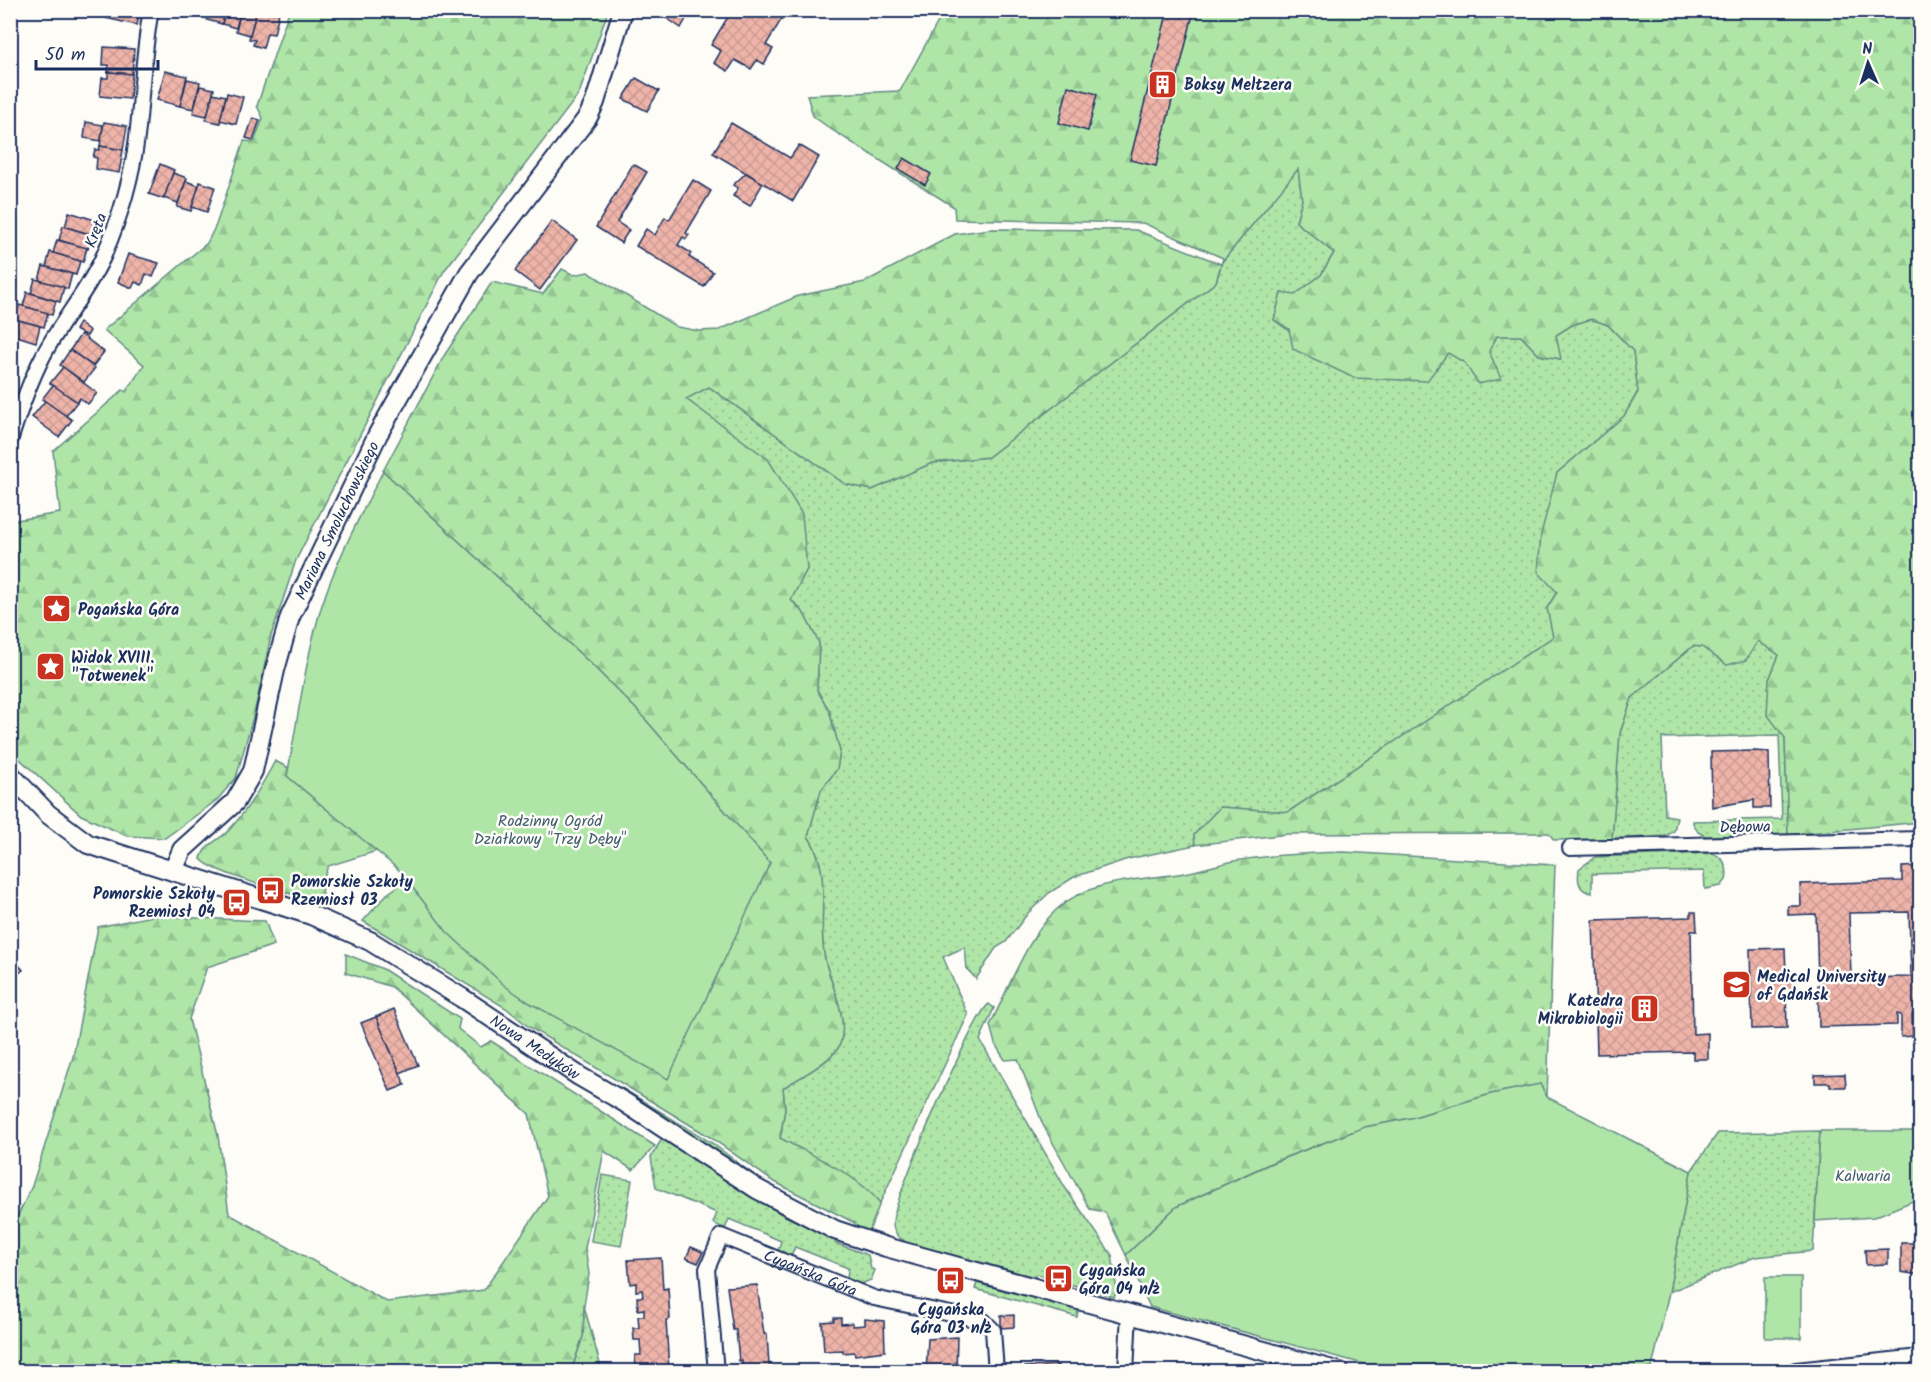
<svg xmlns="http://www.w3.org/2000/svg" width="1931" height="1382" font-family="Kalam,sans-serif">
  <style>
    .grass { fill: url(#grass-dots); stroke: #658a83; stroke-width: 1.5 }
    .forest { fill: url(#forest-firs); stroke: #658a83; stroke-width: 1.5 }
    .green { fill: #afe6a8; stroke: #658a83; stroke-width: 1.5 }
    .building { fill: url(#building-cross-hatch); stroke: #1b2f5e; stroke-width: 1.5; fill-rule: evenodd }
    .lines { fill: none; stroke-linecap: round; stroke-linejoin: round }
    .minor-casing { stroke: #1b2f5e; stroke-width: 18 }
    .tertiary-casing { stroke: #1b2f5e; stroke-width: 22 }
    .minor { stroke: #fdfcf7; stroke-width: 14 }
    .tertiary { stroke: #fdfcf7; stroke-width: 18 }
    .labels { text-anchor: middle; stroke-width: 5; stroke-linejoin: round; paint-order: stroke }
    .poi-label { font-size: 16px; font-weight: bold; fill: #1b2f5e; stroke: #fdfcf7; text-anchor: start }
    .street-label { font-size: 16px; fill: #1b2f5e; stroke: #fdfcf7 }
    .park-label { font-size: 16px; fill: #405d70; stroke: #fdfcf7 }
  </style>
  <defs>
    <pattern id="grass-dots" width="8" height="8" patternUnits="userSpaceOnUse" patternTransform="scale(1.5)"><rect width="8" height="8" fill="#afe6a8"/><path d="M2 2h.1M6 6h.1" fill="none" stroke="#96c693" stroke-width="1.8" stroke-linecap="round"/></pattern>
    <pattern id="forest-firs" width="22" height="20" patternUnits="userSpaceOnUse" patternTransform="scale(1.5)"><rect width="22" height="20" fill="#afe6a8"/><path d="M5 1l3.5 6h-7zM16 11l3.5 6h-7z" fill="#96c693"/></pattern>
    <pattern id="building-cross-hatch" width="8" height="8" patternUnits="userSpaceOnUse" patternTransform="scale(1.5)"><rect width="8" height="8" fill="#eeb4a9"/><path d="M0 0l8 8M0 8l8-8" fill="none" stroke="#cc9b94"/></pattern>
  </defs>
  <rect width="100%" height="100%" fill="#fdfcf7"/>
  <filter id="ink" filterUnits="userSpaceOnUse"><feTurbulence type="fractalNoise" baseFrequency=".0167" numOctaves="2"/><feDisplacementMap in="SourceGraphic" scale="12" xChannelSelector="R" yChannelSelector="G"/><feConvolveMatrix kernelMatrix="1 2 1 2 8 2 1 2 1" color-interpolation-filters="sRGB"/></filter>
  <g filter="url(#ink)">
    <g class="grass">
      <path d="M1298 168 1302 200 1296 222 1334 253 1321 275 1295 295 1281 293 1274 320 1354 378 1427 380 1448 352 1465 363 1489 351 1497 336H1521L1539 355 1560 359 1556 335 1572 325 1591 319 1608 325 1633 351 1638 391 1624 416 1557 473V592L1547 608 1554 637 1288 812 1220 807 1194 835 1195 845 1128 859 1074 877 1049 893 1028 913 1006 942 996 948 976 979 967 969 965 947 943 957 968 1015 880 1203 865 1188 780 1139 785 1109 783 1088C797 1079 835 1060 840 1044 849 1018 831 985 825 960 816 915 834 875 808 836L821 790 837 769 840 751 829 710 817 690 819 643 803 612 791 600 807 569 685 399 709 387 845 484 872 490 932 463 988 457 1216 282 1222 262Z"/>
      <polygon points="1758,641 1779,655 1769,680 1780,732 1785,737 1788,835 1705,836 1698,832 1693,823 1693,821 1782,819 1779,735 1662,738 1665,815 1677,817 1674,831 1666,836 1612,839 1620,733 1632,698 1693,646 1702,647 1727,665"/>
      <path d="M1709 853C1723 855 1729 866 1726 880L1721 886 1705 889 1704 871 1592 874V893C1579 891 1577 882 1579 869L1595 857Z"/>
      <path d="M989 1004 994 1008 980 1040 1066 1189 1112 1255 1117 1292 1114 1297 1036 1274 1035 1277 913 1245C902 1241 893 1236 893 1223 892 1201 974 1013 989 1004Z"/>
      <polygon points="620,1087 712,1143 762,1181 788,1196 783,1196 711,1147 619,1089"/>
      <polygon points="1820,1131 1813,1251 1755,1257 1669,1292 1691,1171 1718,1133"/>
      <polygon points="663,1137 783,1215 836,1240 835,1243 868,1255 871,1269 875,1270 871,1280 861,1284 847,1280 848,1268 795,1247 791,1256 778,1251 781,1241 729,1219 725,1229 713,1223 717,1213 656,1188 651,1157"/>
      <polygon points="602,1175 632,1180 621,1246 591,1241"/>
      <polygon points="977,1283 1078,1310 1077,1317 975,1289"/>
      <polygon points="584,1306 602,1371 571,1372 583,1336"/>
    </g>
    <g class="forest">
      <polygon points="289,11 608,11 579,94 444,271 296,560 271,636 255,710 236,778 217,800 165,838 127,836 81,815 11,751 11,521 60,513 53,451 123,390 126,392 144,365 104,330 207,243 216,225 244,141 254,142 263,118 257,106"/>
      <polygon points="944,11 1920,11 1920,822 1788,835 1785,738 1767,714 1769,680 1779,655 1758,641 1746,660 1727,665 1702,647 1693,646 1632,698 1620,733 1612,839 1554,840 1549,833 1288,834 1195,845 1194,835 1220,807 1288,812 1553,637 1547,608 1557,592 1538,572 1541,534 1557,473 1624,416 1638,392 1633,351 1608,325 1591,319 1572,325 1556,335 1561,359 1539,355 1521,336 1497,336 1489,351 1501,379 1478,384 1465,363 1448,353 1427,381 1354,378 1293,349 1289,329 1274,320 1281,293 1295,295 1321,275 1334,253 1296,222 1302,200 1298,169 1222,262 1223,258 1143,223 955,219 954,207 832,130 813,116 807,95 900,91"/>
      <path d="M990 229 1136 230 1221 264 1216 282 988 457 932 463 872 490 845 484 709 387 686 399 768 459 802 514 807 569 791 600 803 612 819 643 817 690 829 710 840 751 837 769 821 790 808 836C834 875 816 915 825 960 831 985 849 1018 840 1044 835 1059 797 1079 783 1088L785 1109 780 1138C813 1156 857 1174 880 1203L869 1231 854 1227 855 1223 771 1180 710 1137 529 1027 506 1008 363 921 387 894 407 880C445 929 478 967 530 1003L770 863 638 711 590 663 383 471 444 356 492 282 543 294 562 269 574 275 588 272 677 327 699 331 719 330 798 296 865 282 955 234Z"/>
      <path d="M275 761 289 768 287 776 377 851 328 866 321 886 326 905C302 896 212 874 201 859 204 844 221 840 230 829 249 808 262 785 275 761Z"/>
      <path d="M1344 852 1555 865 1547 1097 1540 1084 1491 1094 1411 1118 1365 1127 1273 1162 1176 1207 1126 1255 1105 1212 1090 1209 1043 1125 1018 1059 1005 1060 995 1044 990 1025C1008 990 1027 937 1056 910 1092 877 1145 881 1190 872 1205 869 1219 864 1234 861 1271 855 1307 853 1344 852Z"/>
      <polygon points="152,916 265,921 274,945 207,967 189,1019 218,1136 229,1214 387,1302 484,1290 548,1196 529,1114 392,987 346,973 346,954 383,969 460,1019 458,1029 481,1047 491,1041 655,1146 633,1170 604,1151 585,1248 589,1274 584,1306 583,1336 571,1371 11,1371 11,1230 32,1186 73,1057 98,927"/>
    </g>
    <g class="green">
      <path d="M383 471 590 663 638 711 770 863 668 1079 530 1003 505 986 447 932 399 870 287 776C298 719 305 660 322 605 337 558 361 515 383 471Z"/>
      <polygon points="1540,1084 1547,1097 1691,1171 1669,1292 1652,1368 1616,1372 1479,1372 1444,1364 1364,1364 1150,1307 1126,1255 1176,1207 1274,1162 1365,1127 1411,1118 1491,1094"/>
      <polygon points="1820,1131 1920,1131 1920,1198 1874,1217 1815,1221"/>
      <rect x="1765" y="1277" width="36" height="61"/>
    </g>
    <g class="building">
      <polygon points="107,10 140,10 137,25 105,18"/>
      <polygon points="210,10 226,10 222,24 207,20"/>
      <polygon points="226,10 241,10 236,28 222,24"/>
      <polygon points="241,10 257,10 250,35 236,31"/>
      <polygon points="257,10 279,13 274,34 267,33 263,48 253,45 255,40 249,39"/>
      <polygon points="655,10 691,10 681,28"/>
      <polygon points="732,10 787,10 766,45 773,49 764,64 757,60 751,69 735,60 728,71 714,63 721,51 711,45"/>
      <polygon points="1168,10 1194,10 1156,166 1130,160"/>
      <polygon points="104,47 134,49 132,74 108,72 109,65 103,65"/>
      <polygon points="165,71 187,76 180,106 157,100"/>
      <polygon points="108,72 132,74 130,99 100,96 102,78 108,78"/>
      <polygon points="636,78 659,91 647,111 623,99"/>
      <polygon points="187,79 200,82 194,109 180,106"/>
      <polygon points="200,86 214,89 207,116 193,113"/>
      <polygon points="1068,86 1097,94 1088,131 1059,123"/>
      <polygon points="213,93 226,96 220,123 206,120"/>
      <polygon points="227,93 243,97 236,124 220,120"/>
      <polygon points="253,118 260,120 253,140 246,138"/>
      <polygon points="86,122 103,125 101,141 84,138"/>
      <polygon points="104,122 127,126 123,150 100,146"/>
      <polygon points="731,123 790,158 799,145 819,157 793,201 713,153"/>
      <polygon points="100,146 123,150 119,173 96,169 97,158 93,157 95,150 99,150"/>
      <polygon points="904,158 931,174 925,185 898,169"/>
      <polygon points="160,164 174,170 164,199 149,194"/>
      <polygon points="633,164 647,172 617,222 629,230 621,243 596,227"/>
      <polygon points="173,173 187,178 178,203 164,198"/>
      <polygon points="746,173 763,183 750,206 733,196 738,188 733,185"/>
      <polygon points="693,180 711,191 686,233 689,235 686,239 683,237 678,245 691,253 689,257 713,272 704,287 636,246 646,229 655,235 665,217 669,220"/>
      <polygon points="186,181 199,186 191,211 177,207"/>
      <polygon points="200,182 215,187 207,212 192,207"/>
      <polygon points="69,212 98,221 94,235 65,227"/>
      <polygon points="552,221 577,240 540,290 515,271"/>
      <polygon points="63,226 92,235 88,249 59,240"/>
      <polygon points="57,240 87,248 83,262 53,253"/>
      <polygon points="50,252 80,261 76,275 46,267"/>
      <polygon points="128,254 159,263 153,277 146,274 142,285 135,282 132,288 118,282"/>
      <polygon points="43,266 72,274 68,289 39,280"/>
      <polygon points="35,279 64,287 60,302 31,293"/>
      <polygon points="27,292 56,301 52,315 23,306"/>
      <polygon points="19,305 48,313 44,327 15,319"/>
      <polygon points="11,318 40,326 36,342 10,334"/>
      <polygon points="79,323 90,331 87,336 75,330"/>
      <polygon points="81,334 104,352 93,366 70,350"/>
      <polygon points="70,350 95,368 84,382 60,365"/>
      <polygon points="63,367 97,393 88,404 80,398 77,402 50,383"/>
      <polygon points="53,385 77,402 66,416 42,399"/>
      <polygon points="45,401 72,420 59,437 32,417"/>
      <polygon points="1754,751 1769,752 1770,808 1754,808 1754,800 1712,807 1711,752"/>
      <path d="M1920 866V1024H1916V1014H1912L1913 1036 1901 1037V1015L1897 1014V1025L1819 1027 1818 985H1821L1820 980H1818L1816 914 1788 915V906H1801L1800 884 1902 881V867ZM1909 912 1911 977 1851 978 1849 913Z"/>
      <polygon points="1691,912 1696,912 1697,931 1691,931 1693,1034 1708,1033 1708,1059 1693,1059 1693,1052 1597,1054 1593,920 1691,917"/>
      <polygon points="1785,948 1786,973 1794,973 1795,991 1786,991 1787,1028 1752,1029 1750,949"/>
      <polygon points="10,955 23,970 10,980"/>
      <polygon points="394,1009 418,1065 400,1073 376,1017"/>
      <polygon points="376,1017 405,1085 390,1091 361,1023"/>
      <polygon points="1845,1074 1846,1087 1830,1087 1830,1083 1815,1083 1815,1075"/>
      <polygon points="1901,1243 1920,1243 1920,1275 1901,1272"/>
      <polygon points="691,1247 703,1252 698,1263 686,1258"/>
      <polygon points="1888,1249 1888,1264 1866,1265 1865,1250"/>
      <polygon points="661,1258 663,1289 668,1288 670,1319 666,1320 669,1372 642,1372 642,1367 636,1367 635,1355 641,1355 640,1340 634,1340 633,1328 639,1328 638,1316 644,1316 644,1309 638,1310 637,1297 643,1297 642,1290 636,1291 636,1283 630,1284 628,1260"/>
      <polygon points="757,1285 764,1334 767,1334 769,1365 772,1364 773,1372 742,1372 742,1360 739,1361 736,1330 733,1330 727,1287"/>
      <polygon points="1014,1315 1014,1327 1001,1328 1001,1316"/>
      <polygon points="834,1318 841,1318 841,1324 853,1323 853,1326 865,1325 865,1319 884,1321 885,1351 855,1355 854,1352 843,1353 843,1350 824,1351 822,1322 834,1321"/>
      <polygon points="957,1337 956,1372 926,1372 928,1339"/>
      <polygon points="1058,1365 1058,1372 1025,1372 1025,1367"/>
    </g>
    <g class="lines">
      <defs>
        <g id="minor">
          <path d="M10 441C19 412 29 383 43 356 61 321 88 291 104 255 120 218 132 177 137 137 142 95 143 52 151 10"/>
          <polyline points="1570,848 1920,839"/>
          <path id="s1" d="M716 1372 707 1269 721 1236 874 1298 984 1321 993 1330 996 1372"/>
          <polyline points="1126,1372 1129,1312"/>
        </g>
        <g id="tertiary">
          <path id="s2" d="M10 774 48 814 88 844 311 915 370 941 462 998 579 1076 624 1102 757 1189 835 1230 886 1247 1340 1372"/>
          <path id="s3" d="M173 871 182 850 235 802 253 771 275 670 290 617 378 434 469 273 588 117 595 102 623 10"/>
          <polyline points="1796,1372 1920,1359"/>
        </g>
      </defs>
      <use href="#minor" class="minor-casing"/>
      <use href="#tertiary" class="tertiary-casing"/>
      <use href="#minor" class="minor"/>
      <use href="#tertiary" class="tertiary"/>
    </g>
  </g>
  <defs>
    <symbol id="building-square" viewBox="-11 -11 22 22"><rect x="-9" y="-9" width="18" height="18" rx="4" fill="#c8321e" stroke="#fdfcf7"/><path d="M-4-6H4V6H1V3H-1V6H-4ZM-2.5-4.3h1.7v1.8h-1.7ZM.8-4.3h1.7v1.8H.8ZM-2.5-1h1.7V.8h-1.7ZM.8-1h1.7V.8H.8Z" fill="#fff"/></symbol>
    <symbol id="sight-square" viewBox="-11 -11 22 22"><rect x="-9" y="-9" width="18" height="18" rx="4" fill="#c8321e" stroke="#fdfcf7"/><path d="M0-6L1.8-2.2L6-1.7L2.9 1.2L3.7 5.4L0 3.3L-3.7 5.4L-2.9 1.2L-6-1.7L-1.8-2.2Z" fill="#fff"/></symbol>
    <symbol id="bus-square" viewBox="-11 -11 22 22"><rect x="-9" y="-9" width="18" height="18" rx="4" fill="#c8321e" stroke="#fdfcf7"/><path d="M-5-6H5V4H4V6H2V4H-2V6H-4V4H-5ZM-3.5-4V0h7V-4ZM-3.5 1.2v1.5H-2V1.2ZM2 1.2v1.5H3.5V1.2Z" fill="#fff"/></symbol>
    <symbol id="university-square" viewBox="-11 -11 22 22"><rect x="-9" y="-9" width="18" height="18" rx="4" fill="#c8321e" stroke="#fdfcf7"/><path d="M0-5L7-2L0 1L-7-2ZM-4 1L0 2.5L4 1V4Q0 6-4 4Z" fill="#fff"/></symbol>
  </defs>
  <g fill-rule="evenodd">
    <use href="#building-square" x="1146" y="68" width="33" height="33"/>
    <use href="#sight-square" x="40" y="592" width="33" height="33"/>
    <use href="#sight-square" x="34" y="650" width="33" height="33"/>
    <use href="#bus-square" x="254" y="874" width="33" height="33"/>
    <use href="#bus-square" x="220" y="886" width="33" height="33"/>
    <use href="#university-square" x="1720" y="968" width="33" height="33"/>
    <use href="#building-square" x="1628" y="992" width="33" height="33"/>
    <use href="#bus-square" x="1042" y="1262" width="33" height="33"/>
    <use href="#bus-square" x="934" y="1264" width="33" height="33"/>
  </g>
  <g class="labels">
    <g class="poi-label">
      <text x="1184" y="90">Boksy Meltzera</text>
      <text x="78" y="615">Pogańska Góra</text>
      <text x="71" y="663">Widok XVIII.<tspan x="71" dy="18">"Totwenek"</tspan></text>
      <text x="291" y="887">Pomorskie Szkoły<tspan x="291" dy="18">Rzemiosł 03</tspan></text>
      <text x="215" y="899" text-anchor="end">Pomorskie Szkoły<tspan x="215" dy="18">Rzemiosł 04</tspan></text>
      <text x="1757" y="982">Medical University<tspan x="1757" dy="18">of Gdańsk</tspan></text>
      <text x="1623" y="1006" text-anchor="end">Katedra<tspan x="1623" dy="18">Mikrobiologii</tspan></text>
      <text x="1079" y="1276">Cygańska<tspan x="1079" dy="18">Góra 04 n/ż</tspan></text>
      <text x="951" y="1315" text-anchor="middle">Cygańska<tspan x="951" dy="18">Góra 03 n/ż</tspan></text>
    </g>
    <g class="street-label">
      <text transform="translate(95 230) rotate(-69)" y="6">Kręta</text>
      <text dy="6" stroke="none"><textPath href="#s3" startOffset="396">Mariana Smoluchowskiego</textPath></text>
      <text transform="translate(1745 826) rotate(-1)" y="6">Dębowa</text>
      <text dy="6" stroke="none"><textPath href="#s2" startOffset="600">Nowa Medyków</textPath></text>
      <text dy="6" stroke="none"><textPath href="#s1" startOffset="236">Cygańska Góra</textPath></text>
    </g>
    <g class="park-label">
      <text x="550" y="826">Rodzinny Ogród<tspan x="550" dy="18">Działkowy "Trzy Dęby"</tspan></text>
      <text x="1863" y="1181">Kalwaria</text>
    </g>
  </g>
  <rect width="1931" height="1382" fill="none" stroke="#fdfcf7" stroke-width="36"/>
  <rect x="18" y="18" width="1895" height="1346" fill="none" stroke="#1b2f5e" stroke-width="2" filter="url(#ink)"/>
  <g transform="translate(1868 63) rotate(357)" stroke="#fdfcf7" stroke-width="4.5" paint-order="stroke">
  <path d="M0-4.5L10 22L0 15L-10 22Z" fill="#1b2f5e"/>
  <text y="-9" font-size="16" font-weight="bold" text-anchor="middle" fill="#1b2f5e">N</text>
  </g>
  <path d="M36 60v9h122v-9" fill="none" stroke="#1b2f5e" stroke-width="3"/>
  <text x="45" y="60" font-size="18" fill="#1b2f5e" stroke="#fdfcf7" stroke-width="4.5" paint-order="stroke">50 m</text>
</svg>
